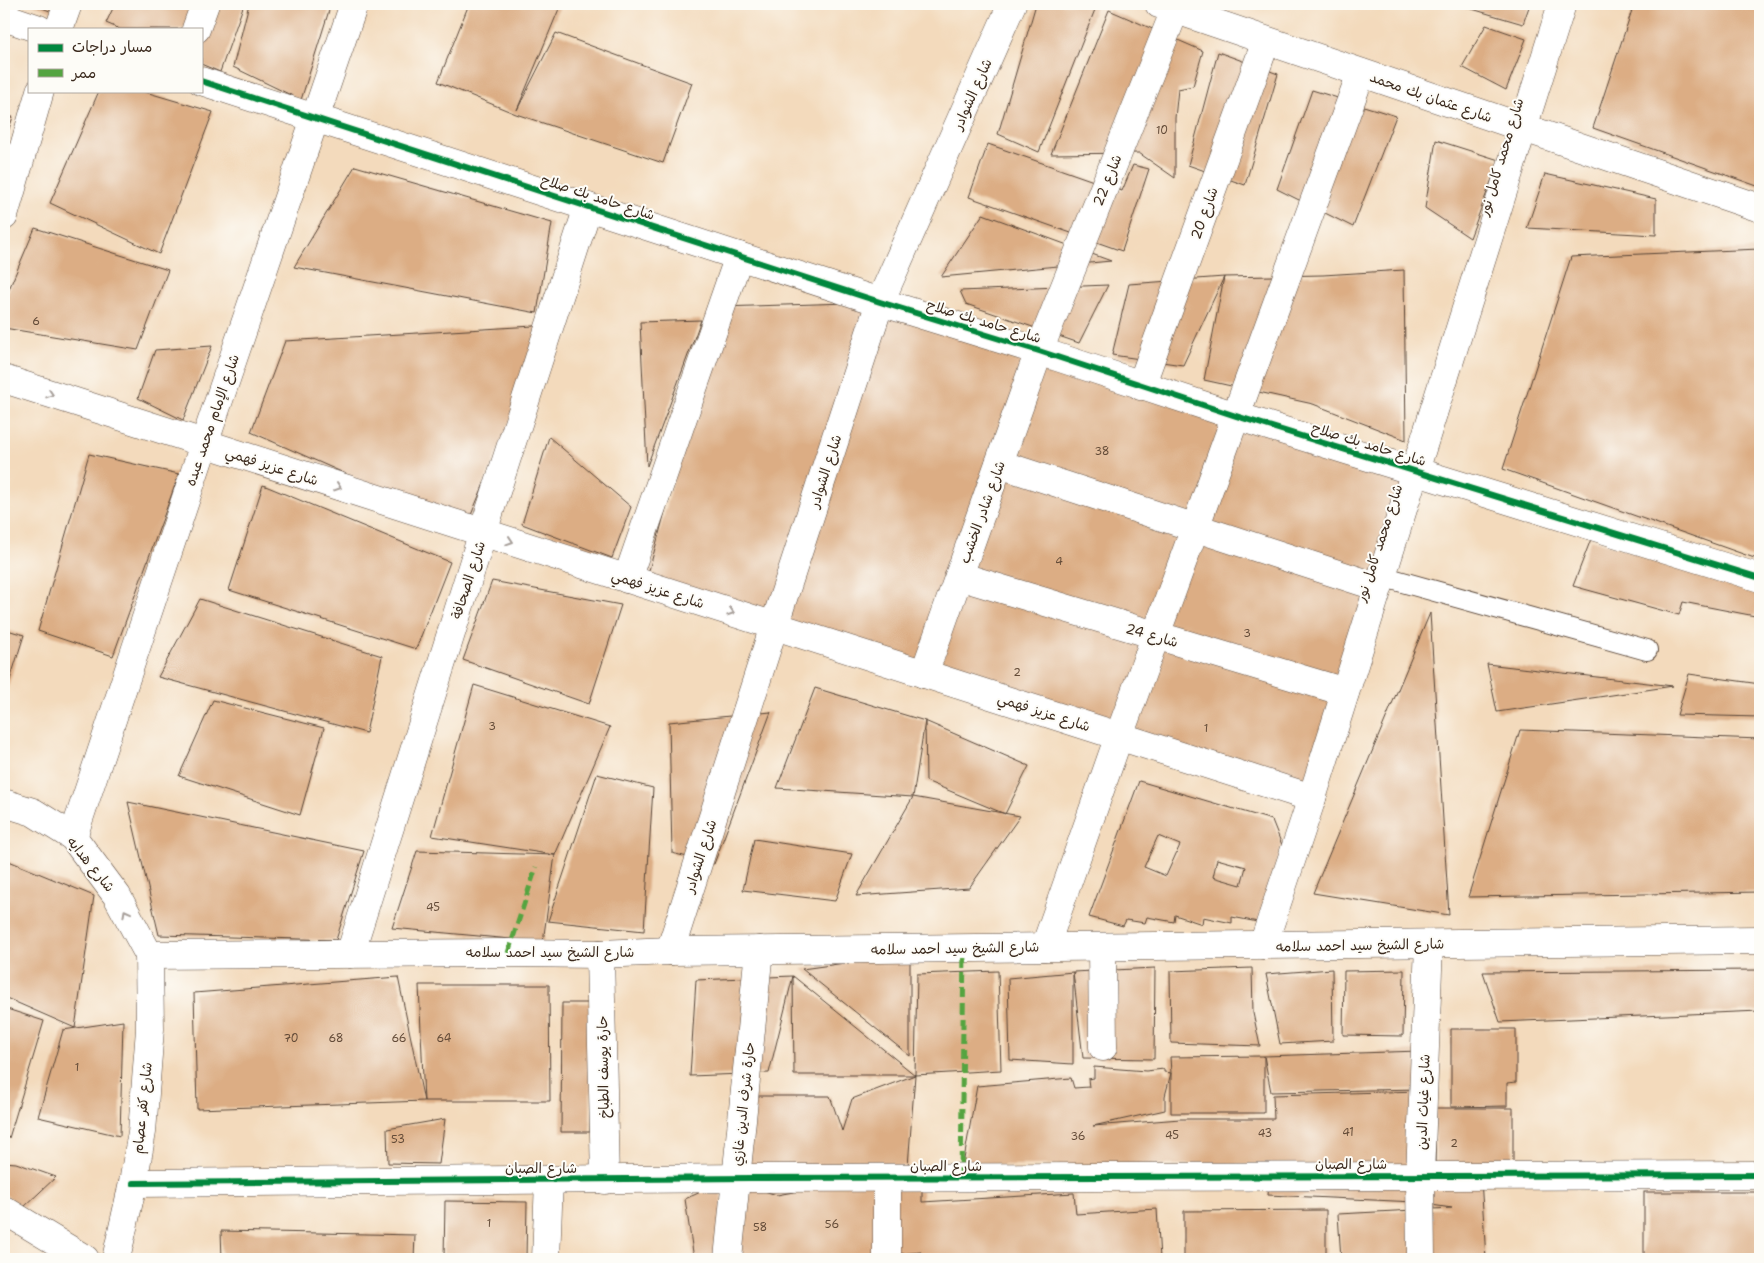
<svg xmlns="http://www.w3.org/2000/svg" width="1764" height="1263" font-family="'Shantell Sans','Playpen Sans Arabic',sans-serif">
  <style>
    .building { fill: #dcad84; fill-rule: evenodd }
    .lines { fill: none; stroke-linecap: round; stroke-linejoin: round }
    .lane-casing { stroke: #574436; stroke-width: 22 }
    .street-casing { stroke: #574436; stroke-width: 29 }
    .lane { stroke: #fff; stroke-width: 20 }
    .street { stroke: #fff; stroke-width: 28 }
    .quiet { stroke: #54a441; stroke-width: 5; stroke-dasharray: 10 5; stroke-linecap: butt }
    .cycleway-casing { stroke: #fdfcf7; stroke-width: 9 }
    .cycleway { stroke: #00873e; stroke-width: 6 }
    .oneway { stroke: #a79f9a }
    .labels { text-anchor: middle; stroke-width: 4; stroke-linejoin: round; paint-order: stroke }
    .number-label { font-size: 11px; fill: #634b38 }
    .street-label { font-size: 14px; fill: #3b2a1e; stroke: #fdfcf7 }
  </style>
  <rect width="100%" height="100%" fill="#fdfcf7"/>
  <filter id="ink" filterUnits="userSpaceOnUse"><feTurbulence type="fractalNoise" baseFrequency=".02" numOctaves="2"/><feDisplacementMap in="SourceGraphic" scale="10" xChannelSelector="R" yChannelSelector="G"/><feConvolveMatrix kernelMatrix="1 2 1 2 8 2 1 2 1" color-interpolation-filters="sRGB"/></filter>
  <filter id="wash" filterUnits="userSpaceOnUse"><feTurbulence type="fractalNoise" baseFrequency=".0096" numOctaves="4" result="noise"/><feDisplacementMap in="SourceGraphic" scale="20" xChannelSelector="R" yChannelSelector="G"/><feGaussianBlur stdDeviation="1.12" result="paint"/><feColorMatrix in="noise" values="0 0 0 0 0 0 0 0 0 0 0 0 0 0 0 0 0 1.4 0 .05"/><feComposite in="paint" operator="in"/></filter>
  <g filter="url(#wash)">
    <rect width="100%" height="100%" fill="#f3dabc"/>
    <g id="blocks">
      <g class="building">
        <polygon points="32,4 81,4 75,21"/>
        <polygon points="115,4 244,4 220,72 201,64 201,29 120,29 106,23"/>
        <polygon points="249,4 331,4 301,100 233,67"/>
        <polygon points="469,4 561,4 517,110 556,33 692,83 663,163 516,114 438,82"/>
        <polygon points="1036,4 1089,4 1096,7 1039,152 998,134"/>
        <polygon points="1455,4 1530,4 1523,24"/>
        <polygon points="1634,4 1760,4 1760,187 1593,128"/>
        <polygon points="1109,10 1203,51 1193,86 1178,89 1175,118 1175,178 1139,153 1051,154"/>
        <polygon points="1486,25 1526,39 1506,90 1462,67"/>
        <polygon points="1218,52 1278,74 1245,185 1188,165"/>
        <polygon points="1312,90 1396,116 1353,227 1277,189"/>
        <polygon points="99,91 142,91 213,112 159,254 50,203"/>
        <polygon points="4,117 13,117 4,143"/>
        <polygon points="1436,140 1499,160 1470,238 1425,208"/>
        <polygon points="988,144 1122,191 1133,165 1149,169 1122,251 969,197"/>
        <polygon points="355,166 552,223 537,313 294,267"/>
        <polygon points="1545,174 1656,199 1656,235 1527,228"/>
        <polygon points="983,214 1111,261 941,277"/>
        <polygon points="35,228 168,270 138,350 4,328 4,301"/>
        <polygon points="1760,249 1760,560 1503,469 1571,257"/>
        <polygon points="1404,270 1406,440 1313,404 1204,380 1224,277 1183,365 1112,355 1129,284 1224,277 1323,275"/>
        <polygon points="1108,285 1079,343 966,304 960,291"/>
        <polygon points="880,302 1416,471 1312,798 645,585 721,307"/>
        <polygon points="701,320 647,466 640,322"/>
        <polygon points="550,325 466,527 251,432 285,341"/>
        <polygon points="212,346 183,420 138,398 155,350"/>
        <polygon points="549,437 631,507 612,558 522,524"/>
        <polygon points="89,454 179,474 113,656 38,631"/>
        <polygon points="263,485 450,562 416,649 229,590"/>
        <polygon points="1591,539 1760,592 1755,616 1683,602 1679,615 1573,586"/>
        <polygon points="492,581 621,605 589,704 463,660"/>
        <polygon points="200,599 382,656 366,733 158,677"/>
        <polygon points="1430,613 1449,915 1313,893"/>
        <polygon points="4,629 24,635 4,699"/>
        <polygon points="1487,664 1673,686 1497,712"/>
        <polygon points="1689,674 1760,684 1760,717 1677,715"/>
        <polygon points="474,685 610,727 555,855 432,836"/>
        <polygon points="815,688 925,721 913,797 777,788"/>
        <polygon points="213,700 324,728 300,815 179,776"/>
        <polygon points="771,712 714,864 672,853 669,722"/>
        <polygon points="925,721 1029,766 1005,814 926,781"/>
        <polygon points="1520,730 1760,739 1760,892 1468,897"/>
        <polygon points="597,774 653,788 644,931 548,921"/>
        <path d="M1139 781 1272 820 1282 845 1258 922 1232 917V923L1203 917 1202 924 1175 915 1174 922 1147 917 1145 923 1126 920 1123 926 1089 917ZM1158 836 1180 845 1166 876 1144 867ZM1217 859 1246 867 1241 885 1213 877Z"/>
        <polygon points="913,797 1020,816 969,888 856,896"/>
        <polygon points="128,802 364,851 336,940 159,935"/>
        <polygon points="754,839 852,854 835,901 743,890"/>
        <polygon points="417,851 555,855 543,942 392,928"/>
        <polygon points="4,859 94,896 75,1028 4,997"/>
        <polygon points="910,954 910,1056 802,969"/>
        <polygon points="1155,968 1154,1059 1083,1058 1073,972"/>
        <polygon points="1252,968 1253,1013 1260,1046 1171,1043 1170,971"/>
        <polygon points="1332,969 1333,1041 1280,1044 1266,974"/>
        <polygon points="1404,970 1403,1036 1343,1035 1344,971"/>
        <polygon points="1760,970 1760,1011 1500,1022 1483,972"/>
        <polygon points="998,971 1001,1070 915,1075 908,1166 743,1171 751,1096 830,1096 842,1131 852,1099 915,1075 794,1075 793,976 769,1073 690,1076 696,980 793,976 915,1075 917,974"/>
        <polygon points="1073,972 1073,1064 1010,1060 1008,978"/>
        <polygon points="398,977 424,1101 419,985 549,985 550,1101 424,1101 197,1109 194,993"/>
        <polygon points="562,1003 591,1003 590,1132 561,1132"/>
        <polygon points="4,1008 44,1021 9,1138 4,1134"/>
        <polygon points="123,1021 120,1136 38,1117 63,1030"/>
        <polygon points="1451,1029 1516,1029 1516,1082 1507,1083 1507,1106 1451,1107"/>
        <polygon points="1420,1051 1421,1089 1271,1092 1264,1056"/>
        <polygon points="1264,1056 1264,1113 1171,1113 1171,1073 1165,1096 1165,1110 1093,1126 1180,1119 1274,1119 1273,1095 1421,1091 1415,1202 1268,1195 1271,1165 963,1165 977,1086 1071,1078 1074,1088 1089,1087 1088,1079 1094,1078 1094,1067 1146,1071 1164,1069 1164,1072 1171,1073 1170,1057"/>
        <polygon points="1436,1108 1513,1108 1513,1167 1435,1167"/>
        <polygon points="445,1119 439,1164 388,1163 387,1129"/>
        <polygon points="4,1162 16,1163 56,1177 24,1207 4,1194"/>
        <polygon points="1481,1179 1486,1259 1341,1259 1338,1214 1452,1208 1424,1204 1422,1180"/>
        <polygon points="854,1181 922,1184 922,1202 1074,1193 1076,1214 1157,1209 1160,1259 921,1259 921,1252 845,1259 729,1259 744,1185 777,1195"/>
        <polygon points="721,1183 722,1259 694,1259 685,1199"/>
        <rect x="1644" y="1192" width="116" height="67"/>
        <polygon points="445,1201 527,1202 526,1259 444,1259"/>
        <polygon points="1326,1210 1326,1259 1184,1259 1184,1211"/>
        <polygon points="221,1231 415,1235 414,1259 222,1259"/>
        <polygon points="651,1256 653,1259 635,1259 635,1258"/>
      </g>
    </g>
  </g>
  <g filter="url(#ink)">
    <use href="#blocks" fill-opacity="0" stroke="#574436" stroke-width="1"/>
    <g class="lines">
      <defs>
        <polyline id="lane" points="1381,576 1647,650"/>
        <g id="street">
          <polyline points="1159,4 1760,208"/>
          <polyline points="4,17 39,29"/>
          <polyline points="59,29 68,4"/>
          <polyline points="196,29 205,4"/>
          <polyline points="201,81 880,302 1039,351 1236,416 1760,578"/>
          <polyline points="4,216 40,91"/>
          <polyline points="4,379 1312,798"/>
          <polyline points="1141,386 1266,41"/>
          <polyline points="999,464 1378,587"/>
          <polyline points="959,576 1345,692"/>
          <polyline points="627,579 739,256"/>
          <polyline points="924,674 1039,351 1175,10"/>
          <polyline points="4,803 33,812 73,837 117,896 149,955 150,1029 142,1132 133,1183 116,1259"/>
          <polyline points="73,837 204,444 354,4"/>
          <polyline points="1263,945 1312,798 1562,4"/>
          <polyline points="1045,947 1119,736 1361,73"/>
          <polyline points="1102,947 1103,1047"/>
          <polyline points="670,951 774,626 880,302 1012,4"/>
          <polyline points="350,954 483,532 588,207"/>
          <polyline points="600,954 605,1180"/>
          <polyline points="149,955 508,953 600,954 670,951 1760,940"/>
          <polyline points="887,1178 887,1259"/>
          <polyline points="133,1183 750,1178 1760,1175"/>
          <polyline points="4,1210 85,1259"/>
          <polyline points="546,1259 549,1180"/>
          <polyline points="728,1259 759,950"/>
          <polyline points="1421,1259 1420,1176 1429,944"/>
        </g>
      </defs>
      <use href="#lane" class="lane-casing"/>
      <use href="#street" class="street-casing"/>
      <use href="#lane" class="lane"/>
      <use href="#street" class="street"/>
      <g class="quiet">
        <polyline points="508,953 536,867"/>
        <polyline points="961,1178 964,948"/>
      </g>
      <defs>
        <g id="cycleway">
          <polyline points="201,81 880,302 1039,351 1236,416 1760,578"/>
          <polyline points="133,1183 750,1178 1760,1175"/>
        </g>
      </defs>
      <use href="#cycleway" class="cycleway-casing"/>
      <use href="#cycleway" class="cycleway"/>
    </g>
    <defs><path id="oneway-chevron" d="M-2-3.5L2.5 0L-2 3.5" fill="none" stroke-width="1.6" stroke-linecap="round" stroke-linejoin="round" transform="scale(1.25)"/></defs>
    <g class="oneway">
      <use href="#oneway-chevron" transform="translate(50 394) rotate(18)"/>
      <use href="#oneway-chevron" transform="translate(338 487) rotate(18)"/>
      <use href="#oneway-chevron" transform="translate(510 541) rotate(18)"/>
      <use href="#oneway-chevron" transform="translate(731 612) rotate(18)"/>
      <use href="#oneway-chevron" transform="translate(126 913) rotate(-118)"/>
    </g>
  </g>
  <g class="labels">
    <g class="number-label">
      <text x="1162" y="134">10</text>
      <text x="36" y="325">6</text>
      <text x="1102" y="455">38</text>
      <text x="1059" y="565">4</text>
      <text x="1247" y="637">3</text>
      <text x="1017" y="676">2</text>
      <text x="492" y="730">3</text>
      <text x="1206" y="732">1</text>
      <text x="433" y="911">45</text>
      <text x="291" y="1042">70</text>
      <text x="336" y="1042">68</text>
      <text x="399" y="1042">66</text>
      <text x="444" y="1042">64</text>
      <text x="77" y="1071">1</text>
      <text x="1348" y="1136">41</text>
      <text x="1265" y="1137">43</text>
      <text x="1172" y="1139">45</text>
      <text x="1078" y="1140">36</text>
      <text x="398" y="1143">53</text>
      <text x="1454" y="1147">2</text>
      <text x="489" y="1227">1</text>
      <text x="832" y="1228">56</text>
      <text x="760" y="1231">58</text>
    </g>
    <g class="street-label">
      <text transform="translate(972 94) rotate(-66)" y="5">شارع الشوادر</text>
      <text transform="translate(1431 97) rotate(19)" y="5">شارع عثمان بك محمد</text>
      <text transform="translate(1501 157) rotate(-73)" y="5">شارع محمد كامل نور</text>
      <text transform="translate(1107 180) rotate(-68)" y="5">شارع 22</text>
      <text transform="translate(598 197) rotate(18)" y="5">شارع حامد بك صلاح</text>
      <text transform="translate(1204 213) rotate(-70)" y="5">شارع 20</text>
      <text transform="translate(984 321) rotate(17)" y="5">شارع حامد بك صلاح</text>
      <text transform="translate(212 420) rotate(-71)" y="5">شارع الإمام محمد عبده</text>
      <text transform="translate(1369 444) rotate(17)" y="5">شارع حامد بك صلاح</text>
      <text transform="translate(272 466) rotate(18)" y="5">شارع عزيز فهمي</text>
      <text transform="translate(825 471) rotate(-72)" y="5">شارع الشوادر</text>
      <text transform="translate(982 512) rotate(-70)" y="5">شارع شادر الخشب</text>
      <text transform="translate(1379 543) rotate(-72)" y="5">شارع محمد كامل نور</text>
      <text transform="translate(468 580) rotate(-72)" y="5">شارع الصحافة</text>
      <text transform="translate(658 589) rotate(18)" y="5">شارع عزيز فهمي</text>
      <text transform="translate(1152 635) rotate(16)" y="5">شارع 24</text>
      <text transform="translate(1044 712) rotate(18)" y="5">شارع عزيز فهمي</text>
      <text transform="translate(700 856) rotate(-72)" y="5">شارع الشوادر</text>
      <text transform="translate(91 864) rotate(51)" y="5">شارع هدايه</text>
      <text transform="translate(1360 945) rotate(-1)" y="5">شارع الشيخ سيد احمد سلامه</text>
      <text transform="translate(955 948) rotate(-1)" y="5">شارع الشيخ سيد احمد سلامه</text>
      <text x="550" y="957">شارع الشيخ سيد احمد سلامه</text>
      <text transform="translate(603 1067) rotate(-91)" y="5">حارة يوسف الطباخ</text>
      <text transform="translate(1423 1102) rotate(-88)" y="5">شارع غياث الدين</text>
      <text transform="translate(743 1104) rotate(-84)" y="5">حارة شرف الدين غازي</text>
      <text transform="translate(142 1108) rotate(-84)" y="5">شارع كفر عصام</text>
      <text x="1351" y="1169">شارع الصبان</text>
      <text x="946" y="1171">شارع الصبان</text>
      <text x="541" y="1173">شارع الصبان</text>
    </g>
  </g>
  <rect width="1764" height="1263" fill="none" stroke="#fdfcf7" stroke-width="20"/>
  <rect x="28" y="28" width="175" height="65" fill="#fdfcf7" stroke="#afa8a0"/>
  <rect x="38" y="44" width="25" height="8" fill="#00873e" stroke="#afa8a0"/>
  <text x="72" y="52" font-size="15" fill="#3b2a1e">مسار دراجات</text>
  <rect x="38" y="69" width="25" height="8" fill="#54a441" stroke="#afa8a0"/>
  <text x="72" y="78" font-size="15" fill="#3b2a1e">ممر</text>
</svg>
